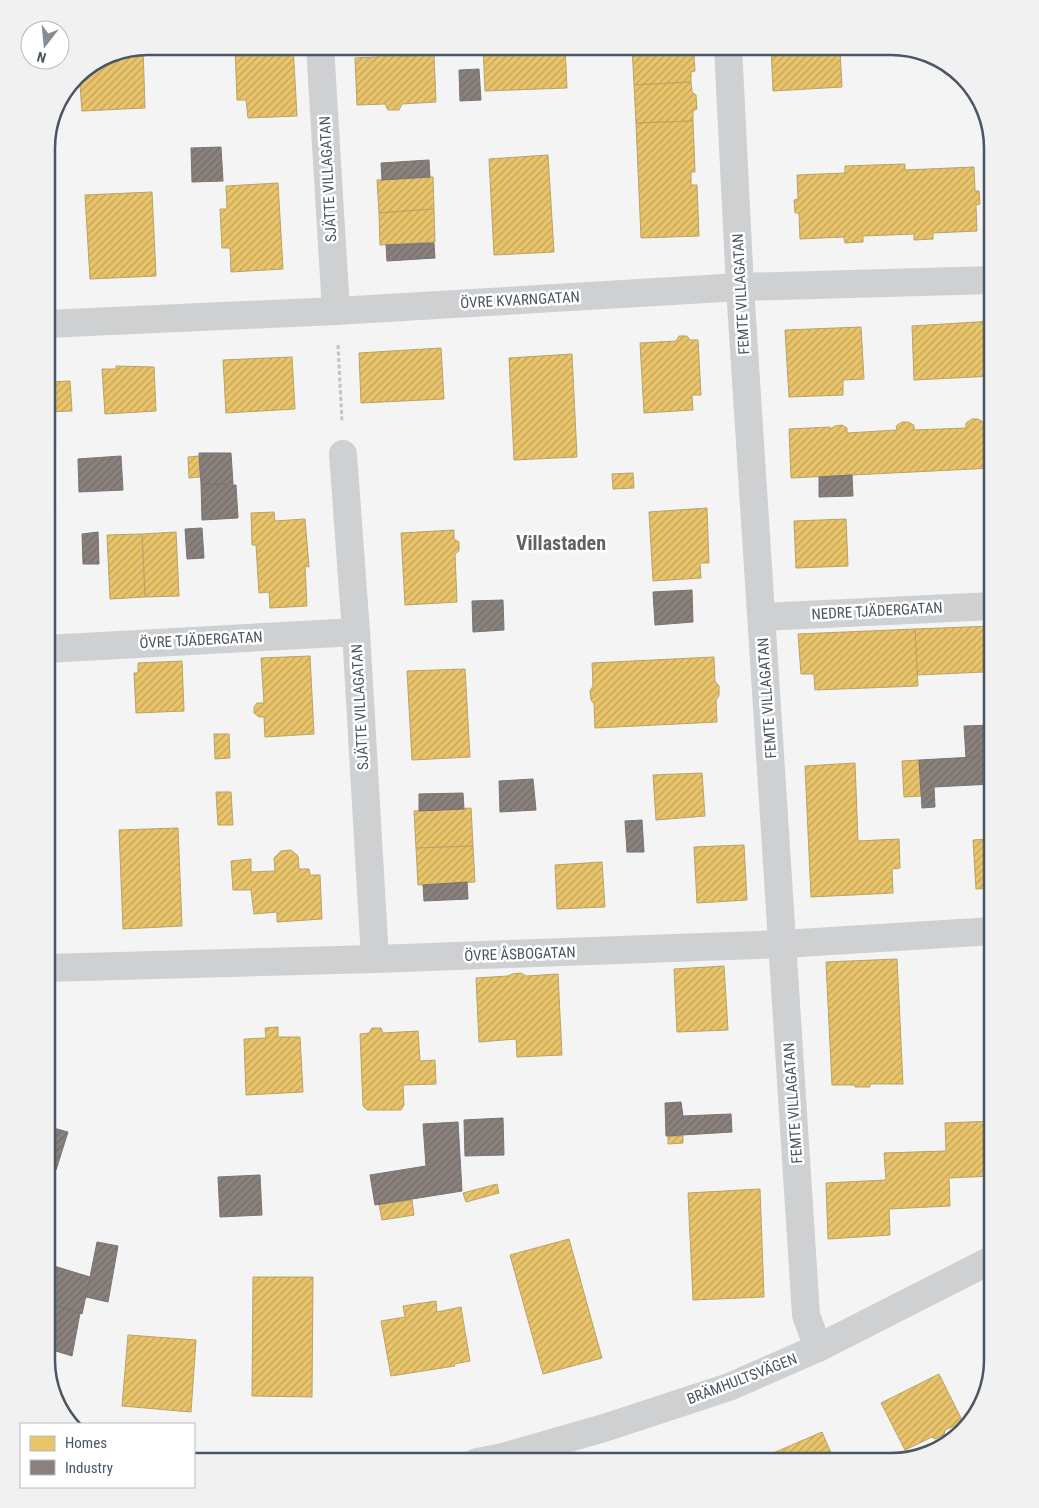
<svg xmlns="http://www.w3.org/2000/svg" width="1039" height="1508" font-family="'Roboto Condensed',sans-serif">
  <style>
    .homes { fill: url(#homes-hatch); stroke: #b9a367 }
    .industry { fill: url(#industry-hatch); stroke: #777474 }
    .lines { fill: none; stroke-linecap: round; stroke-linejoin: round }
    .path { stroke: #bcc7c4; stroke-width: 3; stroke-dasharray: 4 2.5; stroke-linecap: butt }
    .minor { stroke: #ced0d2; stroke-width: 28 }
    .labels { text-anchor: middle; stroke-width: 5; stroke-linejoin: round; paint-order: stroke }
    .street-label { font-size: 15px; fill: #4a5661; stroke: #fff }
    .district-label { font-size: 20px; font-weight: bold; fill: #5f6368; stroke: #fff }
    .rim { fill: none; stroke: #4a5661; stroke-width: 2.5 }
  </style>
  <defs>
    <pattern id="homes-hatch" width="6" height="6" patternUnits="userSpaceOnUse" patternTransform="scale(1.25)"><rect width="6" height="6" fill="#e9c46a"/><path d="M-1 1l2-2M0 6l6-6M5 7l2-2" fill="none" stroke="#bfa25b"/></pattern>
    <pattern id="industry-hatch" width="6" height="6" patternUnits="userSpaceOnUse" patternTransform="scale(1.25)"><rect width="6" height="6" fill="#8a817c"/><path d="M-1 1l2-2M0 6l6-6M5 7l2-2" fill="none" stroke="#736c69"/></pattern>
  </defs>
  <rect width="100%" height="100%" fill="#f4f4f4"/>
  <g class="homes">
    <polygon points="235,46 293,46 297,116 248,118 246,100 237,100"/>
    <polygon points="483,46 565,46 567,88 485,91"/>
    <polygon points="632,46 690,46 690,54 694,56 695,71 691,72 691,82 634,85"/>
    <polygon points="771,46 843,46 840,50 842,87 773,91"/>
    <polygon points="143,47 145,108 82,111 80,85 72,85 72,82 76,76 109,54"/>
    <polygon points="400,48 400,56 434,55 436,102 402,104 399,110 388,110 385,104 357,105 355,58 378,57 378,49"/>
    <polygon points="691,82 692,92 696,95 697,109 693,111 693,121 636,123 634,85"/>
    <polygon points="693,121 695,172 691,172 691,185 697,185 699,236 641,238 636,123"/>
    <polygon points="548,155 554,252 494,255 489,159"/>
    <polygon points="905,164 905,170 974,167 975,191 979,191 980,204 976,205 977,231 933,233 933,239 914,240 914,234 863,236 863,242 845,243 844,237 800,239 799,213 795,213 794,200 798,199 797,175 845,173 845,166"/>
    <polygon points="430,177 433,177 434,209 379,213 377,180"/>
    <polygon points="278,183 283,269 231,272 230,248 222,248 220,209 227,209 226,186"/>
    <polygon points="152,192 156,276 90,279 85,195"/>
    <polygon points="434,209 435,242 380,245 379,213"/>
    <polygon points="993,321 993,376 914,380 912,326"/>
    <polygon points="861,327 864,379 843,380 843,395 789,397 785,330"/>
    <polygon points="679,336 687,336 690,340 698,340 701,395 692,395 693,410 644,413 640,343 676,341"/>
    <polygon points="441,348 444,399 361,403 359,353"/>
    <polygon points="572,354 577,457 514,460 509,358"/>
    <polygon points="292,357 295,409 226,413 223,360"/>
    <polygon points="116,366 154,367 156,411 105,414 102,369 116,369"/>
    <polygon points="70,381 72,411 46,412 46,382"/>
    <polygon points="972,419 978,419 983,422 984,427 993,426 993,468 791,478 789,429 830,427 830,429 835,426 842,425 847,428 847,433 897,430 896,426 902,422 908,422 914,425 914,430 966,428 966,423"/>
    <polygon points="199,456 200,477 189,478 188,457"/>
    <polygon points="633,473 634,488 613,489 612,474"/>
    <polygon points="707,508 709,563 700,563 701,578 653,581 649,512"/>
    <polygon points="274,512 275,521 305,519 309,567 305,566 307,606 270,608 269,592 259,593 256,545 252,545 251,513"/>
    <polygon points="846,519 848,566 796,568 794,521"/>
    <polygon points="454,530 454,539 459,542 459,551 455,554 457,602 405,605 401,533"/>
    <polygon points="176,532 179,596 145,597 142,534"/>
    <polygon points="142,534 145,597 110,599 107,535"/>
    <polygon points="993,626 993,687 990,687 985,683 984,672 917,675 915,629"/>
    <polygon points="915,629 918,686 815,690 814,674 801,674 798,634"/>
    <polygon points="310,656 314,734 265,737 264,717 259,717 254,713 254,707 257,703 264,703 261,658"/>
    <polygon points="714,657 715,681 719,686 719,696 716,700 717,722 595,728 594,704 591,700 590,691 593,686 592,663"/>
    <polygon points="182,661 184,711 136,713 134,673 138,673 138,663"/>
    <polygon points="465,669 470,757 412,760 407,671"/>
    <polygon points="214,734 229,734 230,758 215,759"/>
    <polygon points="919,760 921,796 904,797 902,761"/>
    <polygon points="855,763 858,841 899,839 900,868 892,869 893,893 811,897 805,766"/>
    <polygon points="702,773 705,816 656,820 653,775"/>
    <polygon points="216,792 231,792 233,825 218,825"/>
    <polygon points="471,808 473,846 416,848 414,811"/>
    <polygon points="990,821 993,821 993,888 976,889 973,840 990,839"/>
    <polygon points="178,828 182,926 123,929 119,830"/>
    <polygon points="744,845 747,900 697,903 694,847"/>
    <polygon points="473,846 475,882 418,885 416,848"/>
    <polygon points="291,850 298,856 299,869 309,869 310,875 320,875 322,919 277,922 277,912 254,914 251,890 233,890 231,861 251,859 251,872 275,871 274,858 281,851"/>
    <polygon points="602,862 605,907 557,909 555,865"/>
    <polygon points="897,959 903,1084 870,1084 870,1087 855,1087 855,1085 832,1085 826,962"/>
    <polygon points="724,966 728,1030 677,1032 674,969"/>
    <polygon points="521,973 526,976 558,974 562,1055 517,1057 516,1039 479,1042 476,978 508,976 512,974"/>
    <polygon points="278,1027 278,1037 300,1037 303,1092 246,1095 244,1039 266,1038 265,1028"/>
    <polygon points="372,1028 381,1028 383,1033 418,1031 420,1061 435,1060 436,1084 403,1085 404,1105 401,1110 367,1110 363,1106 360,1034 369,1033"/>
    <polygon points="993,1121 993,1176 949,1178 950,1206 889,1209 890,1235 828,1239 826,1183 886,1180 884,1153 946,1151 945,1123"/>
    <polygon points="668,1136 683,1136 683,1143 668,1144"/>
    <polygon points="497,1184 499,1193 466,1202 463,1193"/>
    <polygon points="760,1189 764,1297 693,1300 688,1193"/>
    <polygon points="412,1200 414,1215 382,1220 379,1204"/>
    <polygon points="569,1239 602,1358 543,1374 510,1255"/>
    <polygon points="253,1277 313,1277 312,1397 252,1396"/>
    <polygon points="436,1301 437,1312 461,1307 470,1361 454,1364 455,1366 391,1376 381,1321 405,1317 403,1306"/>
    <polygon points="128,1335 196,1340 191,1412 122,1406"/>
    <polygon points="939,1374 963,1422 945,1430 944,1435 935,1439 932,1437 905,1450 881,1403"/>
    <polygon points="822,1432 835,1462 766,1462 764,1457"/>
  </g>
  <g class="industry">
    <polygon points="479,69 481,100 460,101 459,70"/>
    <polygon points="221,147 223,181 192,182 191,148"/>
    <polygon points="429,160 430,177 382,180 381,163"/>
    <polygon points="434,243 435,258 387,261 386,245"/>
    <polygon points="199,453 231,453 233,484 201,484"/>
    <polygon points="121,456 123,490 79,492 78,459"/>
    <polygon points="852,475 853,496 819,497 819,477"/>
    <polygon points="201,484 236,485 238,518 202,520"/>
    <polygon points="202,528 204,558 187,559 185,529"/>
    <polygon points="98,532 99,564 83,564 82,534"/>
    <polygon points="692,590 693,622 655,625 653,592"/>
    <polygon points="503,600 504,630 473,632 472,601"/>
    <polygon points="993,725 993,756 966,758 964,726"/>
    <polygon points="993,756 993,784 934,787 935,807 922,808 919,760"/>
    <polygon points="533,779 536,810 500,812 499,781"/>
    <polygon points="463,793 464,809 419,811 419,794"/>
    <polygon points="642,820 644,852 627,852 625,821"/>
    <polygon points="467,882 468,899 424,901 423,885"/>
    <polygon points="681,1102 683,1116 731,1114 732,1132 666,1136 665,1103"/>
    <polygon points="503,1118 504,1155 465,1156 464,1120"/>
    <polygon points="458,1122 462,1191 375,1205 370,1175 426,1166 423,1124"/>
    <polygon points="46,1126 68,1132 56,1170 46,1167"/>
    <polygon points="260,1175 262,1215 220,1217 218,1177"/>
    <polygon points="97,1242 118,1246 108,1302 86,1297"/>
    <polygon points="54,1266 90,1277 82,1314 46,1303 46,1291"/>
    <polygon points="51,1304 80,1313 72,1356 46,1348 46,1332 51,1314 48,1313"/>
  </g>
  <g class="lines">
    <polyline class="path" points="338,345 342,421"/>
    <g class="minor">
      <polyline points="320,46 336,311"/>
      <polyline points="728,46 740,287 806,1315 818,1348"/>
      <polyline points="46,324 336,311 740,287 993,280"/>
      <polyline points="343,454 356,632 375,959"/>
      <polyline points="762,617 993,606"/>
      <polyline points="46,649 356,632"/>
      <polyline points="46,968 375,959 783,944 993,931"/>
      <polyline points="477,1462 503,1457 604,1428 729,1387 818,1348 993,1259"/>
    </g>
  </g>
  <g class="labels">
    <g class="street-label">
      <text transform="translate(328 179) rotate(-93)" y="5">SJÄTTE VILLAGATAN</text>
      <text transform="translate(741 294) rotate(-93)" y="5">FEMTE VILLAGATAN</text>
      <text transform="translate(520 300) rotate(-3)" y="5">ÖVRE KVARNGATAN</text>
      <text transform="translate(877 611) rotate(-3)" y="5">NEDRE TJÄDERGATAN</text>
      <text transform="translate(201 640) rotate(-3)" y="5">ÖVRE TJÄDERGATAN</text>
      <text transform="translate(767 698) rotate(-94)" y="5">FEMTE VILLAGATAN</text>
      <text transform="translate(360 707) rotate(-93)" y="5">SJÄTTE VILLAGATAN</text>
      <text transform="translate(520 954) rotate(-2)" y="5">ÖVRE ÅSBOGATAN</text>
      <text transform="translate(793 1103) rotate(-94)" y="5">FEMTE VILLAGATAN</text>
      <text transform="translate(742 1379) rotate(-21)" y="5">BRÄMHULTSVÄGEN</text>
    </g>
    <g class="district-label">
      <text x="561" y="550">Villastaden</text>
    </g>
  </g>
  <path d="M0 0H1039V1508H0ZM148 55H891A93 93 0 0 1 984 148V1360A93 93 0 0 1 891 1453H148A93 93 0 0 1 55 1360V148A93 93 0 0 1 148 55Z" fill="#f1f1f2" fill-rule="evenodd"/>
  <path class="rim" d="M148 55H891A93 93 0 0 1 984 148V1360A93 93 0 0 1 891 1453H148A93 93 0 0 1 55 1360V148A93 93 0 0 1 148 55Z"/>
  <rect x="20" y="1423" width="175" height="65" fill="#ffffff" stroke="#b7bbc0"/>
  <rect x="30" y="1436" width="25" height="15" fill="#e9c46a" stroke="#b7bbc0"/>
  <text x="65" y="1448" font-size="15" fill="#4a5661">Homes</text>
  <rect x="30" y="1460" width="25" height="15" fill="#8a817c" stroke="#b7bbc0"/>
  <text x="65" y="1473" font-size="15" fill="#4a5661">Industry</text>
  <g transform="translate(45 45) rotate(196)"><circle r="24" fill="#ffffff" stroke="#b7bbc0"/>
  <path d="M0-4L9 19L0 12L-9 19Z" fill="#868d94"/>
  <text y="-8" font-size="14" font-weight="bold" text-anchor="middle" fill="#4a5661">N</text>
  </g>
</svg>
